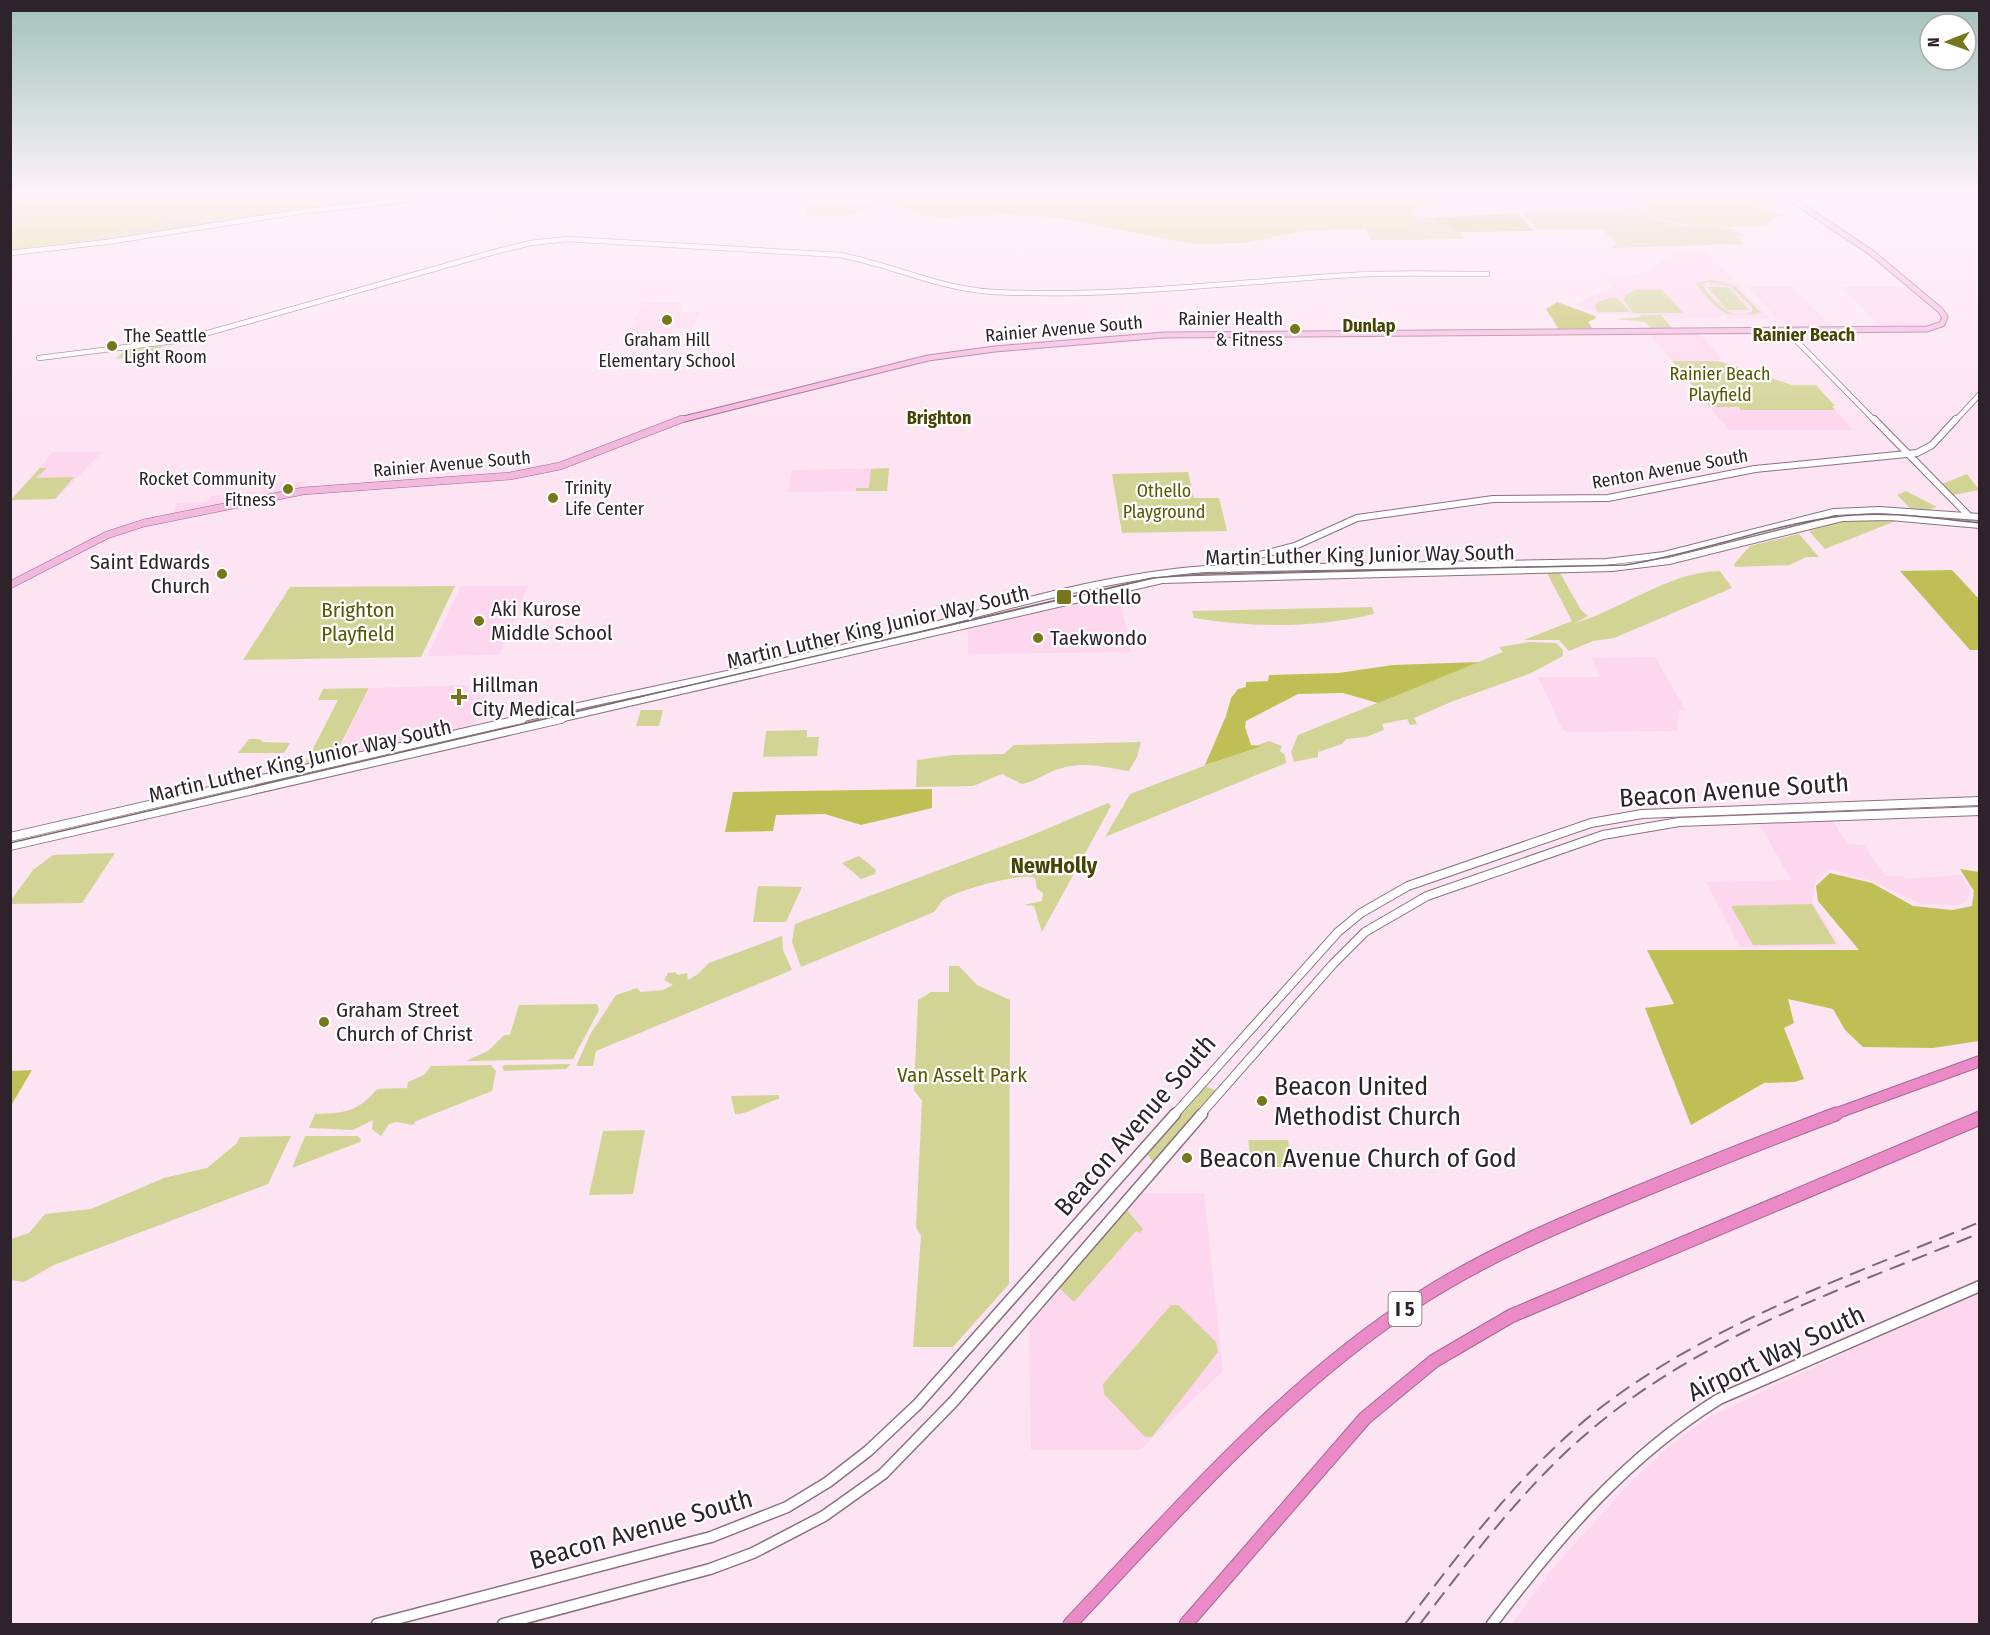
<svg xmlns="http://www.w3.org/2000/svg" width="1990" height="1635" font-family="'Fira Sans Condensed',sans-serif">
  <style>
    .built { fill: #fdd7ee }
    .green { fill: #d2d496; fill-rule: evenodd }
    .forest { fill: #bfbf56 }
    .water { fill: #d7d870 }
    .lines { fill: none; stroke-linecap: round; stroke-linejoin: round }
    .stream { stroke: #d7d870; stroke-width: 1.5 }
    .secondary-far3-casing { stroke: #8c7081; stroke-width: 6 }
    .secondary-far2-casing { stroke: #8c7081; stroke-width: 8 }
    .secondary-far1-casing { stroke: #8c7081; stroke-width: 10 }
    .secondary-casing { stroke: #8c7081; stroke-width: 13 }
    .primary-far1-casing { stroke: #a86791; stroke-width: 7 }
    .primary-casing { stroke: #a86791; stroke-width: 8 }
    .motorway-far1-casing { stroke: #a86791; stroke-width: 12 }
    .motorway-casing { stroke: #a86791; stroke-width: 15 }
    .secondary-far3 { stroke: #fff; stroke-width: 4.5 }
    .secondary-far2 { stroke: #fff; stroke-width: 6 }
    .secondary-far1 { stroke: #fff; stroke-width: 8 }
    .secondary { stroke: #fff; stroke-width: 10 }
    .primary-far1 { stroke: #f2b9de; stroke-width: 5 }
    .primary { stroke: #f2b9de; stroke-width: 7 }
    .motorway-far1 { stroke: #ea8bc8; stroke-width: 10 }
    .motorway { stroke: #ea8bc8; stroke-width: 13 }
    .tram { stroke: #7c6b75; stroke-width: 1.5 }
    .rail { stroke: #7c6b75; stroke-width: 2; stroke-dasharray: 16 8; stroke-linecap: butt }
    .poi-dot { fill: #76761b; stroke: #fff; stroke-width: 2 }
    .labels { text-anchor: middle; stroke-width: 4.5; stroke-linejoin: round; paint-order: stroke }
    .far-poi-label { font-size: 18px; fill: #2e232a; stroke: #fff; text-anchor: end }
    .far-neighbourhood-label { font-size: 18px; font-weight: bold; fill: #464504; stroke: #fff }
    .far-street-label { font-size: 18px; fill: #2e232a; stroke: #fff }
    .far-park-label { font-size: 18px; fill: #575703; stroke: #fff }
    .shield { fill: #fff; stroke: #6d656a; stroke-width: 1.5 }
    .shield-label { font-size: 20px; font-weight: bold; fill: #2e232a }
    .street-label { font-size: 21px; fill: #2e232a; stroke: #fff }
    .poi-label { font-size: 21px; fill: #2e232a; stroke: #fff; text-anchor: start }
    .park-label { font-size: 21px; fill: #575703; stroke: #fff }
    .neighbourhood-label { font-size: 22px; font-weight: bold; fill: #464504; stroke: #fff }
    .near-street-label { font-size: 26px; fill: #2e232a; stroke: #fff }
    .near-poi-label { font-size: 26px; fill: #2e232a; stroke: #fff; text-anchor: start }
  </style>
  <rect width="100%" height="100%" fill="#fde4f3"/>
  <g class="built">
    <polygon points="1669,249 1704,249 1771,319 1730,319 1727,316 1669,319 1661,315 1597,313 1574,304 1613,287 1604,276 1639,275 1673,254"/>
    <polygon points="1747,287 1792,287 1833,328 1787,329"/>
    <polygon points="1840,287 1910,287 1933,305 1942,316 1941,321 1938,325 1925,328 1883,328"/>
    <polygon points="642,303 684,303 681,312 701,312 692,328 672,328 669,337 628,337"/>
    <polygon points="1699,333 1722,360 1672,361 1650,334"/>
    <polygon points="1710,407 1739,407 1741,410 1835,410 1853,430 1729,430"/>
    <polygon points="53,452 102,452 56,499 11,500"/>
    <polygon points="889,468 887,491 788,492 792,470"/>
    <polygon points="286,481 305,482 299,489 174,513 176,503 206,502 211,496 261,491 265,486"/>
    <polygon points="461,586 528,586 499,655 427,656"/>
    <polygon points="1113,594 1120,596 1131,652 968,654 968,628"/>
    <polygon points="1655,657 1686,711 1679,710 1677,731 1567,732 1563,730 1538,677 1601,677 1591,658"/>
    <polygon points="469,685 468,690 488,690 472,729 332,762 370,688"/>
    <polygon points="1832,820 1848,844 1864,845 1885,876 1903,876 1905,879 1961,875 1970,891 1967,900 1959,905 1921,904 1872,881 1830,869 1816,881 1812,902 1841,946 1740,947 1706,882 1791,880 1759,823"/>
    <polygon points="1139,1193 1204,1193 1223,1371 1140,1450 1031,1450 1029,1326"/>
    <polygon points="1979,1294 1979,1624 1512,1624 1553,1568 1625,1488 1667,1448 1709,1417 1857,1347"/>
  </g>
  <g class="green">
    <polygon points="467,193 463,199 450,195 409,198 11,252 78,242 176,218 226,218 402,195"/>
    <path d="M811 193H869L879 197C869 221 827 216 805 216Z"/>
    <path d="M1648 204 1639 208C1651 221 1680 226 1698 228 1714 229 1729 224 1743 235L1736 236 1744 244 1611 248 1616 244 1614 240 1601 229 1538 230 1522 212 1635 208Z"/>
    <polygon points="1518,213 1533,231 1459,232 1464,239 1370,240 1366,229 1415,216 1430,218"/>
    <path d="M1711 280 1735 286 1761 313C1721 319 1720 312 1695 283ZM1707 282 1731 286 1752 308V312C1730 322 1716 302 1704 288L1703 285Z"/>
    <polygon points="1707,287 1728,287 1749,310 1727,310"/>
    <polygon points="1662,290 1683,313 1633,313 1624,300 1626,295 1635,290"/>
    <polygon points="1611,298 1618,298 1630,312 1597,312 1595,306 1597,302"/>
    <polygon points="1640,315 1661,315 1672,328 1651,328 1645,322 1615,319 1641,317"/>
    <polygon points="163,346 154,356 115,359 126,350"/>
    <polygon points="1672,361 1718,361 1792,385 1816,385 1835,406 1832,406 1835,410 1741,410 1739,407 1710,407"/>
    <polygon points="40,468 47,468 36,478 74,477 55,499 11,500"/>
    <polygon points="889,468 887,491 856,491 856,488 869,488 871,469"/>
    <polygon points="1188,472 1194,498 1219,498 1227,531 1122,533 1112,474"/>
    <polygon points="1967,474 1979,490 1953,495 1942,484"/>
    <polygon points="1906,491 1937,507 1928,510 1911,509 1897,495"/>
    <polygon points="1891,519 1896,521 1825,549 1809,531 1840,521"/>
    <polygon points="1799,534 1819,557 1806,557 1790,565 1735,567 1734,564 1750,546"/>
    <path d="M1720 571 1732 588 1614 638 1593 641 1569 651 1559 640H1524L1572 621 1547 573H1560L1581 610 1588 616 1575 623C1624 609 1667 572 1720 571Z"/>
    <polygon points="455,586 421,657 243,660 290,587"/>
    <path d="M1372 607 1374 614C1315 628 1254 628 1194 618L1192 611Z"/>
    <polygon points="1530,642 1556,643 1563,650 1563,656 1529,674 1451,702 1414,718 1417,724 1410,725 1407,719 1382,724 1384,730 1366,737 1346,739 1342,744 1318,752 1318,757 1294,762 1291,752 1298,735 1503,652 1499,647"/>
    <polygon points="369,688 332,761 303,768 338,700 318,700 323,689"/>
    <polygon points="641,710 663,710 659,726 636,726"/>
    <polygon points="807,730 807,737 819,737 817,756 763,757 766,731"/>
    <polygon points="249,739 259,739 263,742 290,743 284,753 238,753"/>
    <polygon points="1269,741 1282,746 1280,751 1285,755 1286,763 1105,837 1130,794"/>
    <path d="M1141 742 1137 757 1129 771C1100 767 1083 760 1053 771 1043 775 1033 782 1022 784L1002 774 973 786 916 787 917 760 953 755 1004 754 1014 745Z"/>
    <path d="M1108 803 1111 806 1042 932 1034 906 1024 905 1042 901 1043 893 1037 889 1035 878C1021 872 955 891 943 900 940 903 937 909 934 912L801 967 792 942 795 924 1025 838Z"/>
    <polygon points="115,853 82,903 11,904 11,900 33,870 53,855"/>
    <polygon points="859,856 876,870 875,874 861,879 842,863"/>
    <polygon points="758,886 802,887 786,922 753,922"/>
    <polygon points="1812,904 1836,944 1753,945 1731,906"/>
    <polygon points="782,936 783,950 792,970 596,1051 593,1066 576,1066 591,1033 616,995 637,988 641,992 663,990 673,985 664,980 668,973 675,972 678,975 687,973 688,980 698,974 709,963"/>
    <polygon points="949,966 959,966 977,985 1010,1000 1009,1284 953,1347 913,1347 921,1236 916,1227 922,1101 914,1090 918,1000 931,992 949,992"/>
    <polygon points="597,1004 599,1010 573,1059 466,1061 488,1051 504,1035 510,1035 519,1005"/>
    <polygon points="571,1064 566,1069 504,1071 502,1067 505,1065"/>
    <path d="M491 1065 496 1071 492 1091 416 1121 413 1125 396 1122 389 1124 381 1136 372 1129 373 1120 353 1130 309 1128 315 1114C345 1113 358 1112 377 1089L407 1088 408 1082 424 1075 431 1066Z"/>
    <polygon points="1205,1086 1217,1091 1155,1164 1146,1153"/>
    <path d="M779 1095V1099C766 1102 744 1116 735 1114L731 1096Z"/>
    <polygon points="645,1130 633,1194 589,1195 603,1131"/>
    <polygon points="291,1136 268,1184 54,1265 24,1282 11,1280 11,1239 29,1233 45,1214 91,1209 164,1178 207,1168 236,1144 240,1137"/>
    <polygon points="305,1136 357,1136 361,1139 360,1142 292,1168"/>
    <polygon points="1248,1140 1288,1140 1293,1167 1252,1167"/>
    <polygon points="1126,1209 1143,1229 1140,1233 1136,1231 1074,1302 1059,1288"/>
    <polygon points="1171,1305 1178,1305 1216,1342 1218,1352 1152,1437 1145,1437 1104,1394 1103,1384"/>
  </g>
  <g class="forest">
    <polygon points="1518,213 1533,231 1458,232 1430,218"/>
    <polygon points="1557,302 1595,316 1596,318 1588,322 1592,328 1559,329 1546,309"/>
    <polygon points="1952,570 1979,599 1979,650 1970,650 1900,571"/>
    <polygon points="1479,662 1378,703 1343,693 1298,694 1246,721 1245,727 1251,745 1262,746 1205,765 1226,716 1231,698 1238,689 1246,687 1246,682 1268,681 1269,675 1338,673 1393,665"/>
    <polygon points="932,789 932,808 861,825 825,814 776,815 773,831 725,832 733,792"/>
    <polygon points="1960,869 1979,872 1979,1041 1933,1048 1863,1047 1845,1030 1833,1009 1788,999 1794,1023 1784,1028 1804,1079 1795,1082 1764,1083 1691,1125 1645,1008 1674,1004 1647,950 1859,950 1818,901 1816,886 1830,873 1872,883 1913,906 1952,910 1972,906 1974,891"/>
    <polygon points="32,1070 12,1104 11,1104 11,1071"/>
  </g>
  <g class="water">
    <polygon points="11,193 448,193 402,195 226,218 176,218 78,242 11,250"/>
    <polygon points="869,193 1464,193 1442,196 1411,211 1416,221 1402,229 1306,230 1245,243 1193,244 1058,218 991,213 988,216 936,218 902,208"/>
    <polygon points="1629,193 1764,193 1770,195 1771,200 1757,206 1788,216 1778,216 1765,225 1757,226 1698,228 1645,215 1639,211 1648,204 1643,199 1645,198"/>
  </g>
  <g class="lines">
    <polyline class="stream" points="1666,221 1683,238 1695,242"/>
    <defs>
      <g id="secondary-far3">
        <polyline points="10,253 107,242 292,213 464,193"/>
        <polyline points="1786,330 1875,421"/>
        <path d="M39 358 183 340 494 252 531 243 567 239 840 255C893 265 939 289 994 292 1113 298 1232 282 1351 275 1396 272 1442 274 1487 274"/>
        <polyline points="1955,421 1980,394"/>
      </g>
      <g id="secondary-far2">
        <polyline points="1874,419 1969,516"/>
        <polyline points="1229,569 1232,562 1295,546 1357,518 1493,499 1608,498 1755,469 1917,453 1932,445 1956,419"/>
        <path d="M515 720C643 691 773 666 900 634 1002 608 1100 577 1205 569L1606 562 1664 555 1834 512 1879 510 1980 517"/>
        <polyline points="555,720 1162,580 1612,568 1669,561 1842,518 1890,517 1980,525"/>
      </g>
      <g id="secondary-far1">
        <polyline points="10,837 522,719"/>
        <polyline points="10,846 561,719"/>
        <polyline points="1174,1115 1338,932 1361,913 1408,886 1591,823 1642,814 1980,801"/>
        <polyline points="1200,1115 1333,964 1365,932 1427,896 1603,835 1679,822 1980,811"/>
      </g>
      <g id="secondary">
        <polyline points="377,1624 711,1537 787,1507 828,1482 868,1451 917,1405 1175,1114"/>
        <polyline points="503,1624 710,1569 753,1553 824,1516 883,1474 954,1401 1202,1114"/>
        <path d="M1492 1624C1558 1537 1626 1457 1719 1399L1980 1286"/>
      </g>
      <polyline id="primary-far1" points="676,421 928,358 995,349 1164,335 1927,329 1942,324 1945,317 1940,310 1872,253 1782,193"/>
      <polyline id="primary" points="10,585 107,535 144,523 303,491 510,476 560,466 682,419"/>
      <polyline id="motorway-far1" points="1832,1115 1980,1061"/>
      <g id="motorway">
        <path d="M1070 1624C1180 1508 1288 1382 1424 1296 1492 1253 1566 1222 1639 1192 1704 1165 1770 1139 1836 1114"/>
        <polyline points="1186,1624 1365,1418 1434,1361 1511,1316 1980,1118"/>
      </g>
    </defs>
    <use href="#secondary-far3" class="secondary-far3-casing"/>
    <use href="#secondary-far2" class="secondary-far2-casing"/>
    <use href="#secondary-far1" class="secondary-far1-casing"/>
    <use href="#secondary" class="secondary-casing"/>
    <use href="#primary-far1" class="primary-far1-casing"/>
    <use href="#primary" class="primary-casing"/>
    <use href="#motorway-far1" class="motorway-far1-casing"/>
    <use href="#motorway" class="motorway-casing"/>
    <use href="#secondary-far3" class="secondary-far3"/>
    <use href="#secondary-far2" class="secondary-far2"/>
    <use href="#secondary-far1" class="secondary-far1"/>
    <use href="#secondary" class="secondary"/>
    <use href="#primary-far1" class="primary-far1"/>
    <use href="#primary" class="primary"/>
    <use href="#motorway-far1" class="motorway-far1"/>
    <use href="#motorway" class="motorway"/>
    <path class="tram" d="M10 843 1152 578 1203 574 1625 565C1696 554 1763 527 1834 517 1883 510 1932 518 1980 523"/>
    <g class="rail">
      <path d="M1405 1624C1463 1549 1521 1471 1595 1412 1708 1323 1849 1277 1980 1222"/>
      <path d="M1420 1624C1474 1554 1529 1480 1598 1424 1710 1332 1849 1287 1980 1233"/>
    </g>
  </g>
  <linearGradient id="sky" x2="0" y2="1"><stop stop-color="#a1c2b8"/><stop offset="0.46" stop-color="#fef3fa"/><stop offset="1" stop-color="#fef3fa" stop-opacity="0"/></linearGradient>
  <rect width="1990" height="422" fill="url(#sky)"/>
  <g class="poi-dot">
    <circle cx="667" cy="320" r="6"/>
    <circle cx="1295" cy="329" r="6"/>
    <circle cx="112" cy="346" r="6"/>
    <circle cx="288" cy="489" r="6"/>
    <circle cx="553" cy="498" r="6"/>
    <circle cx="222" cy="574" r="6"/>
    <rect x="1056" y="589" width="16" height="16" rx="3"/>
    <circle cx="479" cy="621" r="6"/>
    <circle cx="1038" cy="638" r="6"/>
    <path d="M456 688h6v6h6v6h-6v6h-6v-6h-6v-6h6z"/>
    <circle cx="324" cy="1022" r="6"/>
    <circle cx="1262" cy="1101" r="6"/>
    <circle cx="1187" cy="1158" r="6"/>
  </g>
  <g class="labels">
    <g class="far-poi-label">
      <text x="1283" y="325">Rainier Health<tspan x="1283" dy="21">&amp; Fitness</tspan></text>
      <text x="124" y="342" text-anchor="start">The Seattle<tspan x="124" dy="21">Light Room</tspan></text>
      <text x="667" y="346" text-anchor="middle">Graham Hill<tspan x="667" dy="21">Elementary School</tspan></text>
      <text x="276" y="485">Rocket Community<tspan x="276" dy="21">Fitness</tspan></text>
      <text x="565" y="494" text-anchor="start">Trinity<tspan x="565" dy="21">Life Center</tspan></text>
    </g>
    <g class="far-neighbourhood-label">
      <text x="1369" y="332">Dunlap</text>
      <text x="1804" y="341">Rainier Beach</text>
      <text x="939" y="424">Brighton</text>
    </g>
    <g class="far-street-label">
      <text transform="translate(1064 329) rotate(-5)" y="6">Rainier Avenue South</text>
      <text transform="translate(452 464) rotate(-5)" y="6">Rainier Avenue South</text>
      <text transform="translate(1670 469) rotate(-10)" y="6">Renton Avenue South</text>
    </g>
    <g class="far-park-label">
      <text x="1720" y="380">Rainier Beach<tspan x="1720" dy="21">Playfield</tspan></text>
      <text x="1164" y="497">Othello<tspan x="1164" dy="21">Playground</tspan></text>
    </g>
    <rect class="shield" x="1388.5" y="1292" width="33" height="34" rx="4.5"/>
    <g class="shield-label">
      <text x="1405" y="1316">I 5</text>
    </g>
    <g class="street-label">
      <text transform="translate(1360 555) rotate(-1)" y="7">Martin Luther King Junior Way South</text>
      <text transform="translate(878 627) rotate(-13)" y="7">Martin Luther King Junior Way South</text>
      <text transform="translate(300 761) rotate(-13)" y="7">Martin Luther King Junior Way South</text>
    </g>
    <g class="poi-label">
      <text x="210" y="569" text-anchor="end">Saint Edwards<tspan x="210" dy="24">Church</tspan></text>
      <text x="1078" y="604">Othello</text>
      <text x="491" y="616">Aki Kurose<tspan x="491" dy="24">Middle School</tspan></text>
      <text x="1050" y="645">Taekwondo</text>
      <text x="472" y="692">Hillman<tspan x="472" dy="24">City Medical</tspan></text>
      <text x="336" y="1017">Graham Street<tspan x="336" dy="24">Church of Christ</tspan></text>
    </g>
    <g class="park-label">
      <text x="358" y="617">Brighton<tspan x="358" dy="24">Playfield</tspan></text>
      <text x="962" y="1082">Van Asselt Park</text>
    </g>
    <g class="neighbourhood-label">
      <text x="1054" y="873">NewHolly</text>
    </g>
    <g class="near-street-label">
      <text transform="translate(1734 790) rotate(-4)" y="9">Beacon Avenue South</text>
      <text transform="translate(1135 1125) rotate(-49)" y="9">Beacon Avenue South</text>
      <text transform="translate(1776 1353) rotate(-25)" y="9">Airport Way South</text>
      <text transform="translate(641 1529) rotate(-16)" y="9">Beacon Avenue South</text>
    </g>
    <g class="near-poi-label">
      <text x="1274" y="1095">Beacon United<tspan x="1274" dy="30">Methodist Church</tspan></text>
      <text x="1199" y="1167">Beacon Avenue Church of God</text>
    </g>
  </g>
  <rect width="1990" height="1635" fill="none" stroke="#2e232a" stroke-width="24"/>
  <g transform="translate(1948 42) rotate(269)"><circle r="28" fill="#ffffff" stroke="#aba7aa" stroke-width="1.5"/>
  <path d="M0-4.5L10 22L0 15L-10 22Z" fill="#76761b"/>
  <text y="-9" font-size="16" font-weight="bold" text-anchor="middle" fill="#2e232a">N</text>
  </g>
</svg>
